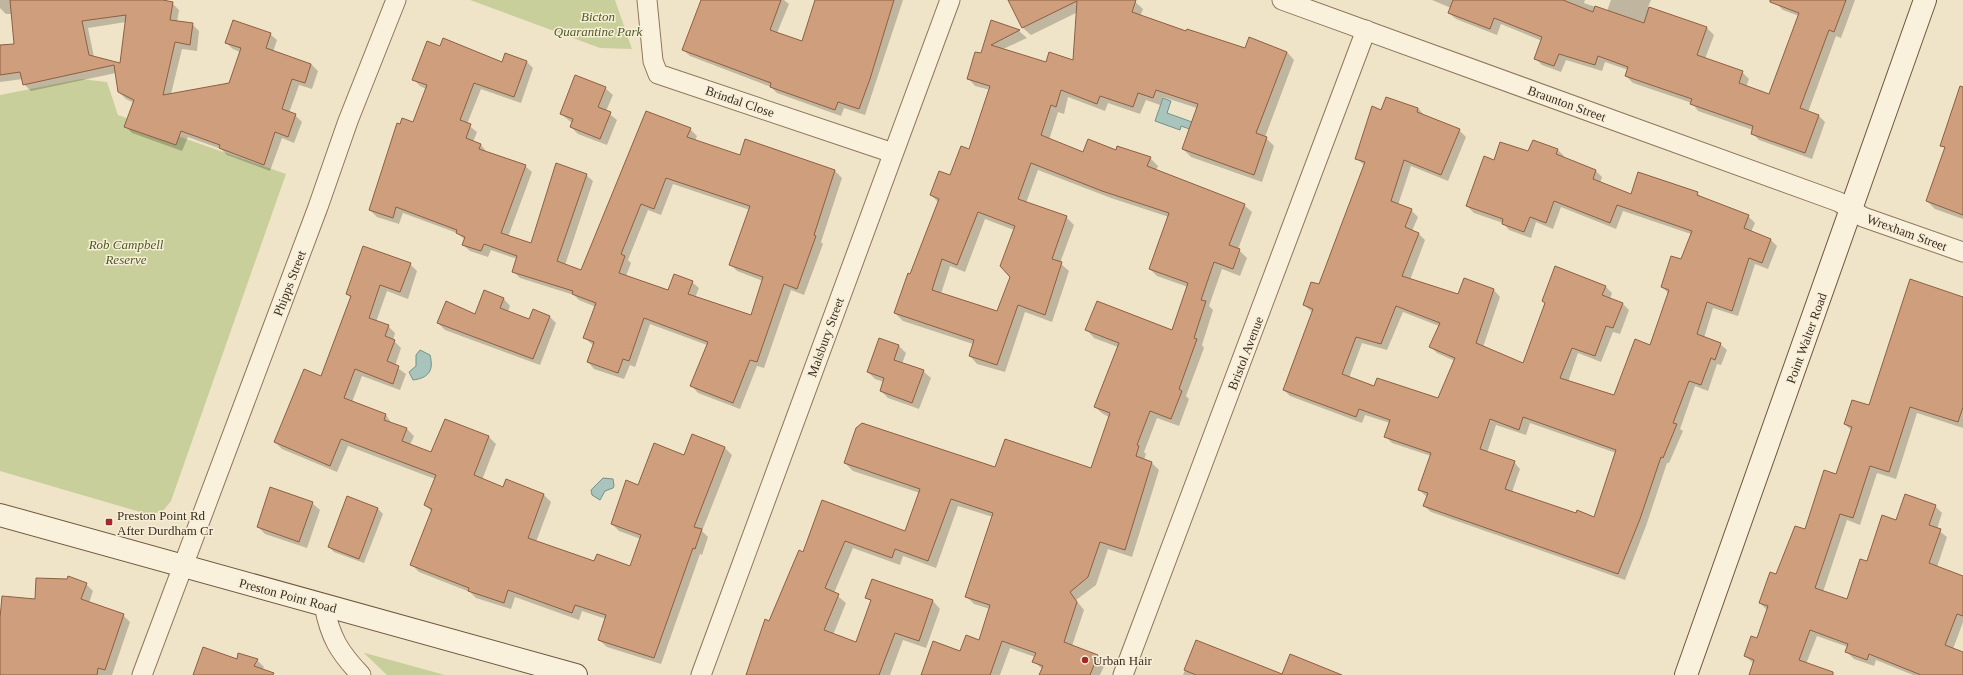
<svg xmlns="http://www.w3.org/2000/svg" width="1963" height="675" font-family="'Times New Roman',serif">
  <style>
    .green { fill: #c9cf9b }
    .water { fill: #a9c4bc; stroke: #6f938a }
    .shadow { fill: #0003; fill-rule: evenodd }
    .building { fill: #cf9f7d; stroke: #8d5f41; fill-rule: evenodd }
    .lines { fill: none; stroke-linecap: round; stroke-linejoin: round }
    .street-casing { stroke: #8d765c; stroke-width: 21 }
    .secondary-casing { stroke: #6f573f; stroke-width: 24 }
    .street { stroke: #faf1dc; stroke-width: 19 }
    .secondary { stroke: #faf1dc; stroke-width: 22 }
    .poi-dot { fill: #9e2a2b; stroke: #f7eed8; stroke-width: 1.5 }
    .labels { text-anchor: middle; stroke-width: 3; stroke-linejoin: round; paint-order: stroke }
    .park-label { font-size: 13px; font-style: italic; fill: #4d5a26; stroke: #f7eed8 }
    .street-label { font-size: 13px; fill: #3d2e20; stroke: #f7eed8 }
    .poi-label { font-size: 13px; fill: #3d2e20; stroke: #f7eed8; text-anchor: start }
  </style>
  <rect width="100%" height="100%" fill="#f0e4c8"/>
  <g class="green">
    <polygon points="470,0 615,0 632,49 600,48"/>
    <polygon points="81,79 107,82 118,115 286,174 171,501 162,512 147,514 0,471 0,95"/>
    <polygon points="364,653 365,653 445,675 387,675"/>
  </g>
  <g class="water">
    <polygon points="1163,98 1171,101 1167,113 1217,131 1215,138 1181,126 1180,130 1155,121"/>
    <path d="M420 350 430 355C434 370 429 378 413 380L409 372 416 366V355Z"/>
    <polygon points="603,478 613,479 614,486 613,488 605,491 600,500 592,495 591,490"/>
  </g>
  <g class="shadow">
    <path d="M0 0H151L172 3 179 10 177 22 192 24 199 31 197 51 182 49 171 94 229 84 240 52 233 49 226 43 270 34 277 40 273 52 311 64 318 71 312 89 299 85 289 113 295 115 302 122 294 143 282 138 270 171 227 155 221 149 188 137 182 151 132 133 125 126 134 103 126 99 119 92 116 73 31 91 24 84 23 79 0 82V46L15 45 12 14H6L0 8ZM126 22 121 64 94 57 88 28Z"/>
    <polygon points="702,0 784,0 789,4 777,33 803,43 817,0 903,0 865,115 844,108 841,116 777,93 771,87 690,56 683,50"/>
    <path d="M1009 0H1133L1143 9 1140 17 1245 49 1287 52 1294 60 1265 137 1274 146 1262 182 1191 157 1183 149 1197 108 1163 97 1160 105 1146 100 1140 114 1108 103 1105 111 1068 97 1064 114 1058 112 1049 140 1083 153 1116 151 1150 158 1158 166 1156 171 1244 205 1252 212 1238 249 1247 258 1240 276 1222 269 1209 306 1213 310 1202 345 1204 348 1186 396 1189 399 1179 426 1157 418 1144 452 1146 454 1144 460 1152 463 1159 470 1132 557 1108 549 1096 585 1076 600 1084 610 1072 646 1097 656 1105 664 1100 675H1040L1043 670 1034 661 1035 657 1010 648 1000 675H922L979 642 990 609 974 604 966 596 993 517 958 506 936 568 903 556 900 565 853 548 834 593 846 603 833 635 857 644 872 602 867 597 873 580 933 601 940 609 926 648 903 640 890 675H747L770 622 804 554 823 502 906 532 920 493 853 471 845 463 996 469H1092L1109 417 1103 414 1095 407 1118 347 1094 338 1087 330 1173 331 1188 287 1157 276 1150 269 1169 217 1111 198 1038 170 1026 203 1066 217 1074 225 1060 263 1069 271 1052 322 1025 312 1005 372 977 364 970 356 973 344 903 321 895 313 939 203 931 195 951 176 970 150 990 90 975 86 968 78 981 55 992 22 1019 31 1027 38 1003 49 1047 63 1074 62 1078 12 1031 35 1023 28ZM985 219 1014 230 1011 277 998 313 941 294 950 266 965 272Z"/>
    <polygon points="1432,0 1585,0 1584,3 1607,11 1611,0 1651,0 1648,7 1707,28 1714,35 1705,59 1742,72 1749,79 1746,87 1770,95 1799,16 1783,10 1776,3 1777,0 1855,0 1841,38 1836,36 1808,112 1818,115 1825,122 1812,159 1759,140 1752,133 1753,130 1698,111 1692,103 1633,83 1626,76 1628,70 1605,62 1602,71 1566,60 1561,72 1542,65 1535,58 1542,41 1501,24 1497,35 1456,19 1449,13 1451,8"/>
    <path d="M440 47 503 63 526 61 533 68 521 103 481 89 467 124 477 132 473 142 481 145 487 152 525 166 532 172 508 237 531 244 586 175 593 181 565 265 582 271 690 129 697 136 695 141 740 157 746 140 835 171 842 178 821 242 823 244 804 295 791 290 764 368 757 366 740 409 698 393 692 386 707 345 650 324 635 367 630 365 624 379 594 369 588 362 594 346 585 338 596 307 579 300 574 295 520 278 513 271 517 259 491 250 488 257 470 251 463 245 465 240 457 233 403 213 399 224 377 217 370 210 414 123 426 89 420 86 413 79ZM673 184 750 210 730 264 737 271 763 281 751 317 695 298 699 288 692 282 668 292 626 276 631 263 628 260 648 210 661 215Z"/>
    <polygon points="605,88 613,95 606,111 617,120 607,145 578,134 571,127 572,123 561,114"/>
    <polygon points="1963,105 1963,219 1935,209 1927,201 1945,149 1942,145"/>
    <path d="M1418 108 1424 115 1459 130 1466 137 1448 181 1411 166 1398 205 1411 210 1418 217 1412 231 1419 234 1425 240 1410 280 1459 295 1494 290 1500 297 1483 347 1523 364 1546 304 1543 301 1605 286 1612 293 1610 299 1623 304 1629 310 1620 334 1613 332 1601 362 1578 353 1568 382 1614 397 1651 346 1669 294 1662 287 1681 261 1691 234 1623 211 1616 229 1561 207 1553 229 1536 222 1531 238 1509 230 1503 223 1474 213 1467 206 1494 161 1529 153 1533 141 1558 150 1564 156V158L1596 171 1602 177 1600 183 1631 195 1697 193 1703 199 1748 216 1755 223 1751 232 1771 240 1777 246 1768 269 1755 264 1738 316 1713 308 1704 338 1720 344 1727 350 1721 365 1717 364 1708 391 1695 386 1680 429 1683 431 1669 463H1667L1646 526 1625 580 1431 512 1424 506 1427 497 1419 490 1431 456 1392 443 1385 436 1390 423 1365 415 1362 423 1290 396 1284 390 1313 313 1304 305 1319 286 1365 166 1356 158 1382 111ZM1403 312 1439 326 1431 347 1437 353 1455 361 1438 400 1375 387 1349 378 1362 343 1387 350ZM1530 423 1616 453 1595 518 1577 515 1512 492 1520 469 1514 462 1487 453 1496 425 1526 435Z"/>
    <polygon points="410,264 417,271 408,299 387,291 376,322 388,326 395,333 393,340 401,348 395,366 406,374 400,390 362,376 352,402 386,415 392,424 407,429 414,436 410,445 432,454 445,420 489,437 496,444 482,480 504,488 507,480 544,495 551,502 536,542 595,563 630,567 641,539 619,531 612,524 638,486 685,456 693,436 725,448 732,455 702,531 708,537 702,555 700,554 661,664 607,647 599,640 606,619 582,611 579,620 515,597 511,609 476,598 470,592 419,572 412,565 432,512 425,505 435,479 348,446 337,472 282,449 275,442 322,377 351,298 347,294"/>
    <polygon points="485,292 504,299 510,306 508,312 529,320 549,316 556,323 540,365 445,330 438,323 476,316"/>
    <polygon points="1963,298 1963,428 1917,413 1896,479 1877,473 1860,525 1847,520 1823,592 1848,600 1867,562 1896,521 1935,506 1942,513 1937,529 1947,537 1937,567 1963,577 1963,622 1953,649 1963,653 1963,675 1913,675 1876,660 1874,666 1854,659 1847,652 1848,647 1817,636 1806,664 1829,675 1750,675 1753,663 1745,656 1758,640 1767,610 1760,603 1837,475 1852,431 1845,424 1869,406"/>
    <polygon points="899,346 906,353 902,364 923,371 931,378 919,409 888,398 881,391 884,382 875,379 868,372"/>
    <polygon points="348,497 378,509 383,514 364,563 334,552 329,547"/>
    <polygon points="312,503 320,510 307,548 265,534 258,527"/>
    <polygon points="86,584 93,591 89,603 123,615 130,622 112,675 0,675 0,627 36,601"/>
    <polygon points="1197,641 1283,675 1322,675 1183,675"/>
    <polygon points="239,654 257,660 264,667 260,675 194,675 237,661"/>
  </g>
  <g class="building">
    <path d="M10 0H163L173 2 170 20 193 23 190 45 175 42 163 95 229 83 241 48 225 43 233 20 271 33 266 48 311 64 305 83 292 79 282 109 296 114 288 137 275 132 264 165 219 148 220 145 181 131 176 145 124 127 134 100 118 92 114 65 23 85 20 72 0 75V45L14 44ZM126 15 120 63 89 55 82 21Z"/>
    <polygon points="701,0 781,0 770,30 802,41 815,0 894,0 870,79 859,109 838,102 835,110 770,87 771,83 682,50"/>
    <path d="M1008 0H1136L1132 12 1186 31 1187 29 1245 48 1249 37 1287 52 1256 133 1267 137 1254 175 1182 149 1198 104 1156 90 1153 98 1138 93 1133 107 1100 96 1097 104 1061 90 1056 107 1051 105 1041 135 1083 152 1088 139 1116 150 1117 146 1151 157 1147 166 1245 204 1229 245 1240 249 1233 269 1214 262 1201 300 1206 301 1194 338 1197 339 1179 389 1182 391 1171 419 1150 411 1137 445 1139 446 1136 456 1152 462 1125 550 1100 542 1088 577 1070 592 1077 602 1064 642 1098 655 1090 675H1039L1043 666 1032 662 1036 653 1002 641 990 675H921L933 641 960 651 966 635 979 640 990 605 965 597 993 513 951 499 928 561 895 549 892 558 845 541 825 588 839 594 824 630 856 642 871 600 865 598 872 579 933 600 919 641 895 633 879 675H746L765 619 769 621 799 550 803 552 822 500 905 531 920 489 844 463 856 428 862 423 995 467 1005 439 1091 468 1110 413 1094 407 1119 343 1085 330 1097 301 1172 330 1188 283 1149 269 1169 213 1102 191 1031 163 1018 199 1067 216 1052 259 1062 262 1045 315 1018 305 997 365 969 356 974 340 894 313 908 273 910 274 939 199 930 195 939 171 950 175 961 146 969 149 990 86 967 79 975 52 981 53 991 20 1020 30 991 45 1046 62 1049 52 1073 60 1077 1 1022 28ZM978 212 1015 226 1000 266 1010 277 997 311 932 290 942 259 957 265Z"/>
    <polygon points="1453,0 1563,0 1593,12 1595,6 1644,23 1649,7 1707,27 1697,55 1743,71 1739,83 1769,94 1799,13 1770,2 1770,0 1846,0 1834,32 1829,30 1800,108 1819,115 1805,153 1751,134 1753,126 1690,104 1692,99 1625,76 1628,67 1598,56 1595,65 1559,54 1554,66 1534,59 1542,37 1494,18 1490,29 1448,13"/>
    <path d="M443 38 502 62 505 53 527 61 514 97 474 83 460 120 471 124 466 138 481 144 479 149 526 165 501 233 531 243 556 163 587 174 557 261 581 270 646 111 691 128 687 137 740 155 745 139 835 170 814 235 816 236 797 289 784 284 757 362 750 360 733 403 690 386 708 342 644 318 629 361 623 359 618 373 587 362 594 342 583 338 596 303 572 294 573 291 512 272 517 256 484 244 481 251 462 245 465 237 456 233 457 230 396 207 393 218 369 210 397 123 400 124 402 118 413 122 427 85 412 80 427 41 440 46ZM666 178 750 206 729 265 763 277 751 315 688 294 693 281 674 274 668 290 619 273 625 256 621 254 641 204 654 209Z"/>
    <polygon points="575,75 606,87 598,107 611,112 600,139 570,127 573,119 560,114"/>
    <polygon points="1960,86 1963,87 1963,215 1926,201 1945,147 1940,146"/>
    <path d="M1386 97 1418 108 1417 112 1460 129 1441 175 1404 160 1391 201 1412 209 1405 227 1419 233 1402 276 1458 294 1464 278 1494 289 1476 343 1523 363 1545 303 1542 301 1555 266 1606 286 1602 295 1623 303 1613 328 1606 326 1595 356 1572 348 1560 378 1614 395 1635 339 1650 345 1669 290 1661 287 1671 256 1681 259 1692 231 1617 205 1610 223 1554 201 1546 223 1530 217 1524 232 1502 224 1503 219 1466 206 1484 156 1494 160 1500 142 1528 151 1533 140 1558 149 1556 154 1596 170 1593 179 1631 194 1638 172 1698 192 1697 195 1749 215 1744 228 1771 239 1762 263 1749 258 1732 311 1707 302 1697 334 1721 343 1715 360 1711 358 1701 385 1689 381 1673 423 1677 424 1663 458 1661 457 1640 519 1618 574 1423 506 1428 493 1418 490 1431 453 1384 437 1390 420 1359 409 1356 417 1283 390 1313 309 1303 305 1311 282 1319 284 1365 162 1355 159 1372 106 1381 110ZM1396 306 1440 323 1429 347 1455 358 1438 398 1377 378 1374 386 1342 374 1356 337 1381 344ZM1523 417 1616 450 1594 517 1577 510 1576 513 1505 489 1515 461 1480 449 1490 419 1519 430Z"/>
    <polygon points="363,246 411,263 400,292 380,285 369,318 389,325 385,336 395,340 387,361 399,366 393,384 355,369 344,398 386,414 384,420 407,428 402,441 431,452 445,419 489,436 474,475 503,487 506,479 544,494 528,538 594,561 597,554 630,566 641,535 611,524 626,480 638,485 654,443 684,455 692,434 725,447 694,527 702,529 695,549 693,548 654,658 598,640 606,615 575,605 572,613 508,590 504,603 468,591 469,588 410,565 432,509 424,505 436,475 341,439 330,466 274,442 304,369 321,376 351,296 346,294"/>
    <polygon points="1910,279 1963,297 1963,407 1958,422 1910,407 1889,472 1870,466 1853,518 1840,514 1815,588 1847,599 1860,559 1867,561 1882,515 1896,520 1905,494 1936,505 1929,525 1941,529 1929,563 1963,576 1963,616 1957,614 1945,645 1963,652 1963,675 1921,675 1869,654 1867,660 1845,652 1848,644 1810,630 1799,660 1833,672 1833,675 1749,675 1754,660 1744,656 1751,636 1757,638 1768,606 1759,603 1770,572 1776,574 1795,526 1805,529 1824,470 1836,474 1852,427 1844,424 1852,400 1869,405"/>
    <polygon points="484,290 504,298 500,308 529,319 533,309 550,316 533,359 437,323 446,301 475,314"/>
    <polygon points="879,338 899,345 894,360 924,370 912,403 880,391 884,378 867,372"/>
    <polygon points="270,487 313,502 299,542 257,527"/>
    <polygon points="347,496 378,508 359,559 328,547"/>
    <polygon points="68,576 87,583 81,599 124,614 105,670 98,668 97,675 0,675 0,618 2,596 35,599 36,578 67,579"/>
    <polygon points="1196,640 1282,674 1290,654 1342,675 1196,675 1184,670"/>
    <polygon points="203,647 237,659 238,653 258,659 254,666 274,673 273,675 193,675"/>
  </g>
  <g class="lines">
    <defs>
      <g id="street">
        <polyline points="647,0 653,61 658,74 893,153"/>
        <polyline points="1282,0 1839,202 1863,217 1963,252"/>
        <path d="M324 605C330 637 339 652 361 675"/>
        <polyline points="142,675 318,207 348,121 396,0"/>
        <polyline points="701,675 950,0"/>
        <polyline points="1123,675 1366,30"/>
      </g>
      <g id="secondary">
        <polyline points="0,515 576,675"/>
        <polyline points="1686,675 1925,0"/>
      </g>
    </defs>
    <use href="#street" class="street-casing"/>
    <use href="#secondary" class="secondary-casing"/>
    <use href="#street" class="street"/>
    <use href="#secondary" class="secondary"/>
  </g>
  <g class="poi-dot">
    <rect x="105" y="518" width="8" height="8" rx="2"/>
    <circle cx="1085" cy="660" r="4"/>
  </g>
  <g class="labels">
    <g class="park-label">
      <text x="598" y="21">Bicton<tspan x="598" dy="15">Quarantine Park</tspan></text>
      <text x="126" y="249">Rob Campbell<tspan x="126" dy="15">Reserve</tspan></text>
    </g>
    <g class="street-label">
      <text transform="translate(740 101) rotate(19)" y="5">Brindal Close</text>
      <text transform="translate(1567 103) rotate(20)" y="5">Braunton Street</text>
      <text transform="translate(1907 232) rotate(20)" y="5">Wrexham Street</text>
      <text transform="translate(289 283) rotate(-69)" y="5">Phipps Street</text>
      <text transform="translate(825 337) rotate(-70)" y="5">Malsbury Street</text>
      <text transform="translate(1806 338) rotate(-70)" y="5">Point Walter Road</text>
      <text transform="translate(1245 353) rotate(-69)" y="5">Bristol Avenue</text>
      <text transform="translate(288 595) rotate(15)" y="5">Preston Point Road</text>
    </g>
    <g class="poi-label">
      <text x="117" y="520">Preston Point Rd<tspan x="117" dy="15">After Durdham Cr</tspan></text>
      <text x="1093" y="665">Urban Hair</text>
    </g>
  </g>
</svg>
